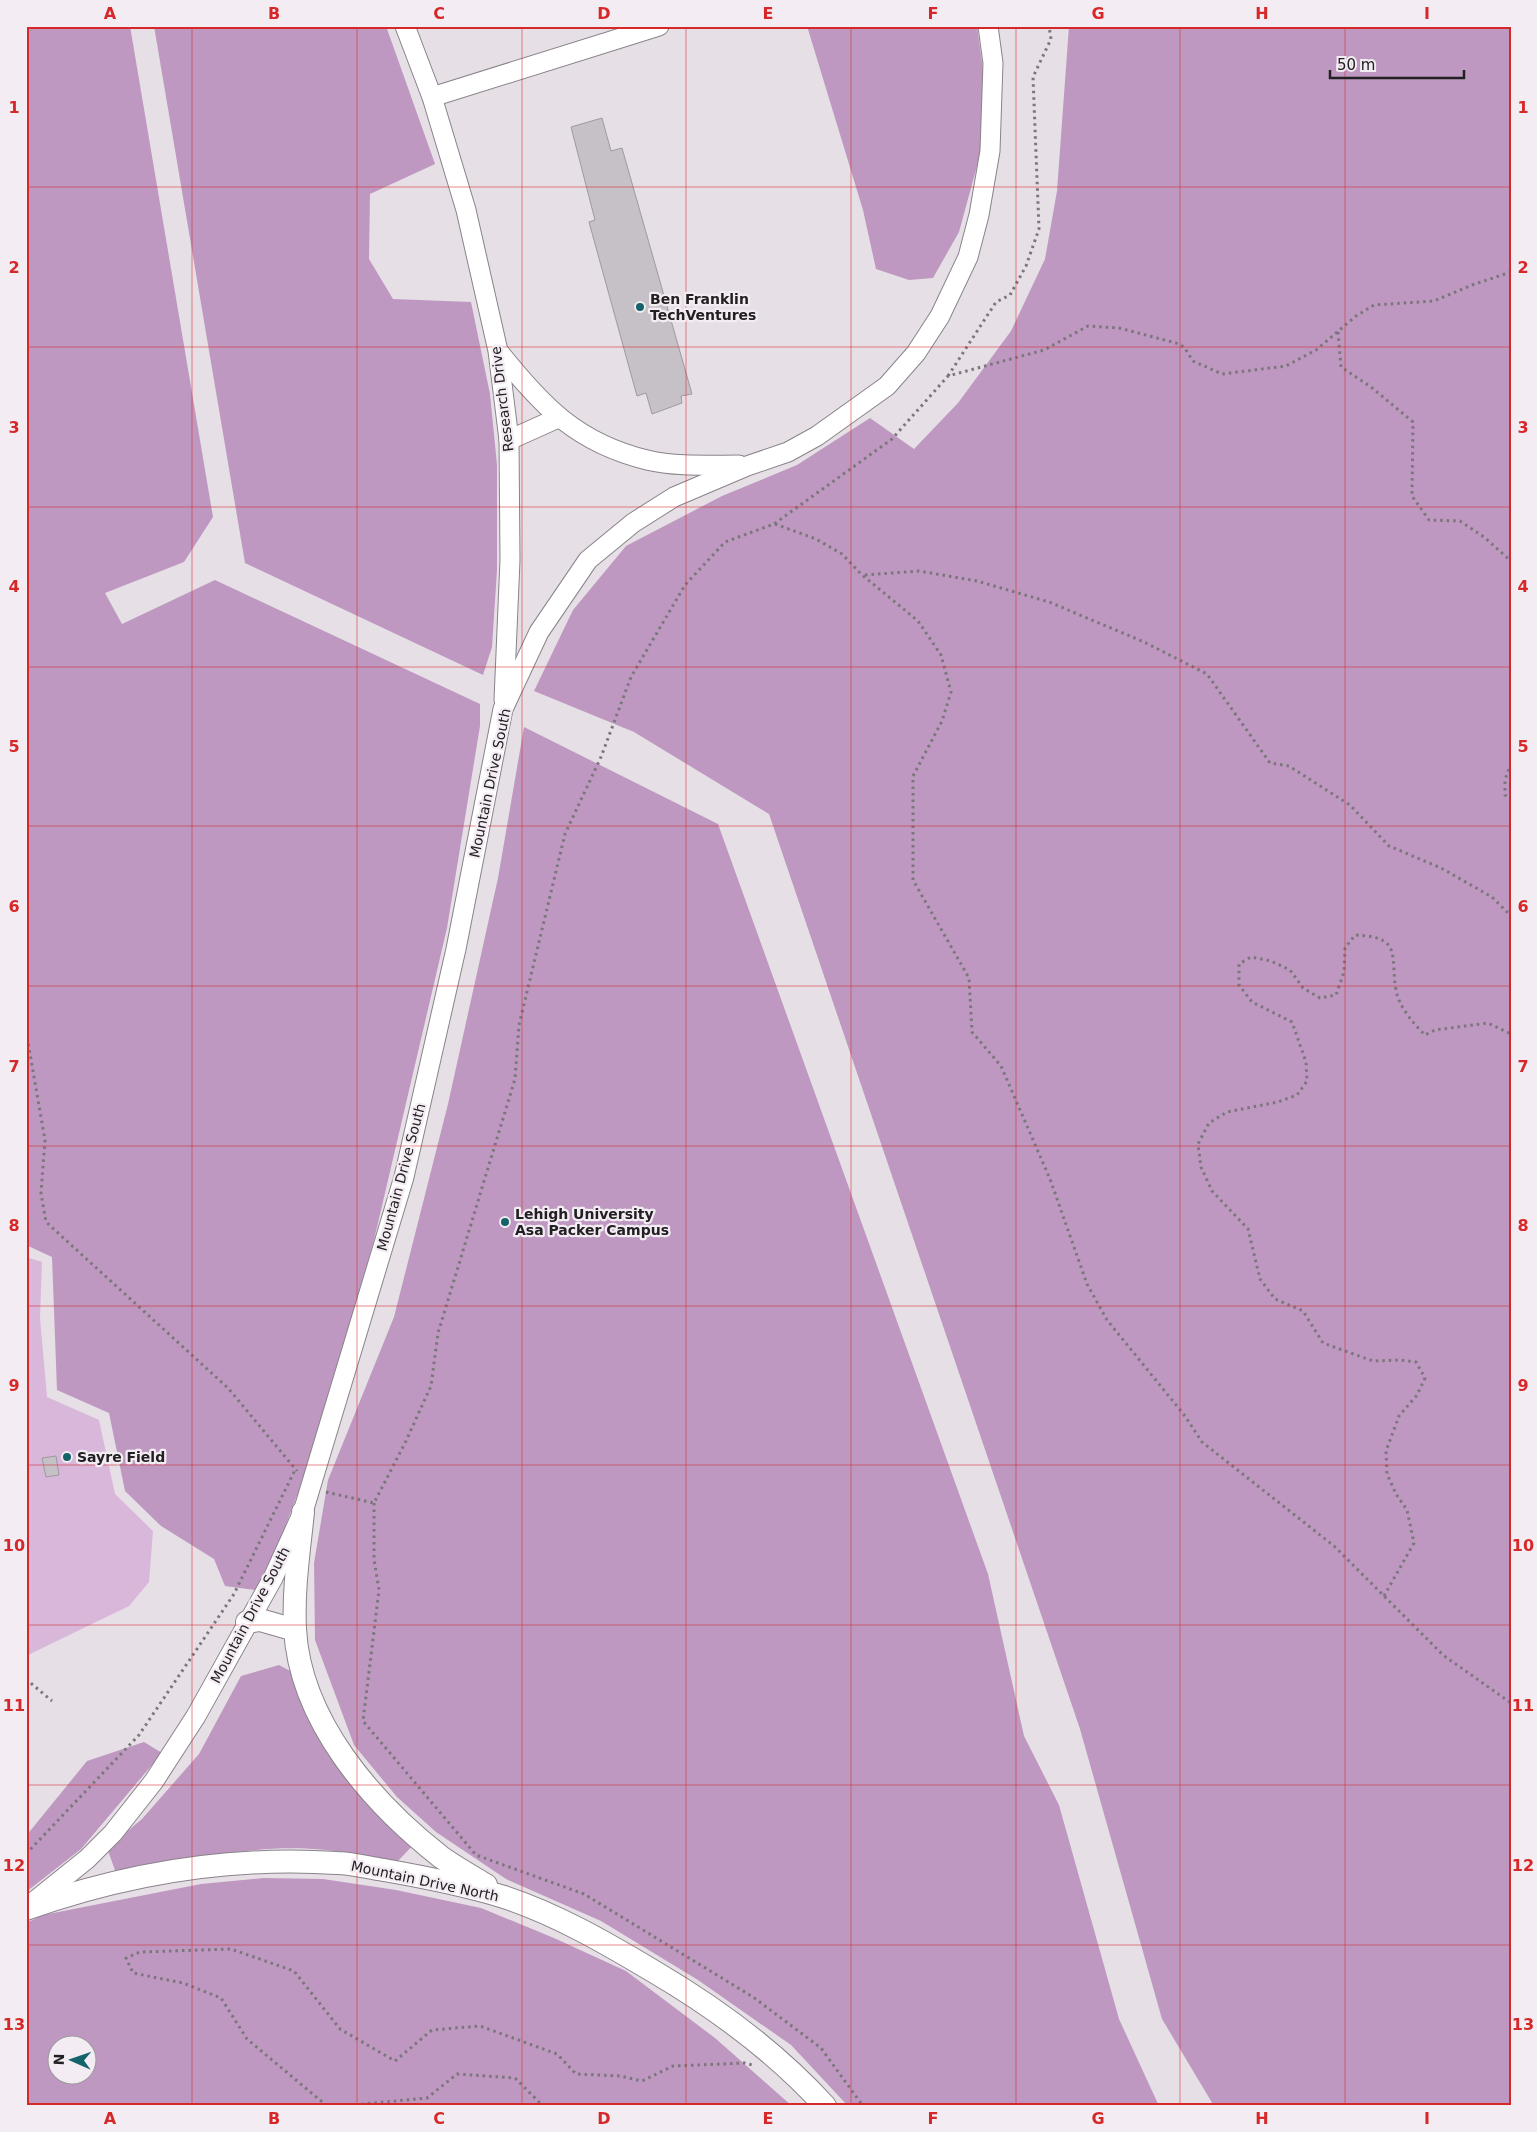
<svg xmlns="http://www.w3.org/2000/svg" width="1537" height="2132" font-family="'DejaVu Sans',sans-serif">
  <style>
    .green { fill: #d8b7db }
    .forest { fill: #be98c1; fill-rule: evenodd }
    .building { fill: #c6c0c7; stroke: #9f99a0 }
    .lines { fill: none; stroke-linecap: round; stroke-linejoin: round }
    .minor-casing { stroke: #89838a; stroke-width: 21 }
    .tertiary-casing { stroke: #89838a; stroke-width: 24 }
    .path { stroke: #7b767b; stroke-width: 3; stroke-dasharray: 2.5 4; stroke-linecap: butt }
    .minor { stroke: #fff; stroke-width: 19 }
    .tertiary { stroke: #fff; stroke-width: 22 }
    .grid { fill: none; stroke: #d62828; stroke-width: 1; stroke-opacity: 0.55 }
    .poi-dot { fill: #14636a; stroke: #f3ecf3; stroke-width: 2 }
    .labels { text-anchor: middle; stroke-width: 4.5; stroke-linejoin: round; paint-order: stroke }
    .poi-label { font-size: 14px; font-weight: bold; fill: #222022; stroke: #f3ecf3; text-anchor: start }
    .street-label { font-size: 14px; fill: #222022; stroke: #f3ecf3 }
    .neatline { fill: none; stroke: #d62828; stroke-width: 2 }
    .grid-label { font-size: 16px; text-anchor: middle; font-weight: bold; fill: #d62828 }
  </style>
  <rect width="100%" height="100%" fill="#e6dfe6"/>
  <polygon class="green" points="26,1257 42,1262 40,1318 47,1397 99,1420 115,1494 153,1531 149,1582 129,1606 26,1656"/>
  <g class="forest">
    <polygon points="26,26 130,26 213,517 184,562 105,593 122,624 215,580 480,704 480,726 447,928 374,1240 308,1467 267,1574 255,1590 225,1586 214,1559 161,1526 125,1491 109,1413 57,1390 52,1257 26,1245"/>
    <polygon points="154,26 386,26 435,164 370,194 369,259 393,299 471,302 490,394 497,465 497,570 492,647 483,675 245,563"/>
    <polygon points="807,26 977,26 983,70 980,155 959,232 933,278 909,280 876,269 863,210"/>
    <polygon points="1069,26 1511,26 1511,2106 1214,2106 1162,2019 1080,1729 769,814 634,732 534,691 573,610 626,546 722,496 797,465 870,418 914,449 958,403 1011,331 1045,259 1057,191"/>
    <polygon points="524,727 718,824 988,1574 1024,1736 1059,1805 1119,2019 1159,2106 848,2106 791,2045 698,1980 601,1921 506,1879 436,1832 397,1797 354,1745 315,1640 314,1563 328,1480 394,1317 448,1104 498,878"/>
    <path d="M279 1665 298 1675 415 1843 398 1861C375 1858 350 1852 326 1850 257 1843 185 1860 116 1873L107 1848 142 1819 199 1754 241 1676Z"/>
    <polygon points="144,1742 162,1753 81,1849 26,1892 26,1836 87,1761"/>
    <path d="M264 1878 323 1879 396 1890 481 1908 554 1938 626 1971 715 2038 792 2106H26V1923L43 1915 201 1884ZM58 2044H88V2074H58Z"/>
  </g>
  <g class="building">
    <polygon points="602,118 611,151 622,148 692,394 681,396 682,403 652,414 646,393 637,396 589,222 595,220 571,127"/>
    <polygon points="56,1456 59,1475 46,1477 42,1458"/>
  </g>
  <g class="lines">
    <defs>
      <g id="minor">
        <polyline points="405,26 432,97 466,210 498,351 509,440 510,560 504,700"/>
        <polyline points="432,97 659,26"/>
        <path d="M499 352C542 406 577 443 647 460 676 467 709 465 739 465"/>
        <polyline points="509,440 558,418"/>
        <polyline points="31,1904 87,1859 113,1833 154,1781 196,1716 273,1578 303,1512 404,1177 456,949 503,709 539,632 588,560 633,523 674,497 747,466 788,452 817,436 887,386 916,353 940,316 968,257 979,215 990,151 993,63 988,26"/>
      </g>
      <g id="tertiary">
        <path d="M303 1512C299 1551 293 1590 295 1629 300 1721 372 1803 441 1857 455 1867 471 1876 486 1885"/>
        <polyline points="247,1622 260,1620 295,1630"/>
        <path d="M26 1909C125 1874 231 1856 337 1863 352 1863 369 1868 384 1870 424 1877 465 1885 504 1897 556 1914 606 1943 653 1971 716 2008 776 2052 825 2106"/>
      </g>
    </defs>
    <use href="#minor" class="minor-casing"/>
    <use href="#tertiary" class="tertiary-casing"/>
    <g class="path">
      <polyline points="1338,332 1341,367 1371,387 1413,422 1412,496 1429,520 1460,521 1484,537 1511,561"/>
      <polyline points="948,376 996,302 1010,295 1026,266 1039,229 1033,77 1051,39 1049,26"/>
      <polyline points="775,524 816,539 842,554 861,574 918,621 941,655 951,692 942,721 913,776 913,880 969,978 972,1032 1001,1066 1050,1179 1087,1284 1107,1320 1185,1416 1202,1442 1334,1546 1443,1655 1511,1703"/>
      <polyline points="865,575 919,571 977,581 1049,602 1144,642 1207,674 1270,763 1289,766 1350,805 1389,846 1441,868 1492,897 1511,916"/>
      <polyline points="1511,763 1505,780 1505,795 1511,799"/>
      <polyline points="26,1031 45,1140 41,1193 46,1222 228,1388 297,1471"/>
      <polyline points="326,1492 374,1503 406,1441 431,1386 438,1333 515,1079 519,1025 565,834 601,757 631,677 685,585 725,542 774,524 892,439 948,376 1044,350 1088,326 1119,328 1176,343 1184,347 1193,361 1222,374 1286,366 1316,350 1356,316 1374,305 1434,301 1472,285 1511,272"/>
      <polyline points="374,1503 374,1559 379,1590 363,1721 476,1855 584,1894 753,1997 821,2048 863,2106"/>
      <path d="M1384 1596 1414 1543 1407 1510 1396 1494 1387 1474 1386 1451 1399 1416 1417 1395 1425 1378 1416 1362 1399 1360 1373 1361 1323 1343 1303 1311 1275 1299 1260 1279 1248 1229 1212 1191 1201 1167 1198 1144 1209 1123 1227 1112 1278 1102 1297 1095 1307 1081 1306 1062 1292 1022 1252 1002 1239 985V964L1251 957 1271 961 1290 970 1303 988 1320 998 1336 995 1344 972 1345 948 1355 935C1403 937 1390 955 1396 990 1399 1007 1413 1023 1425 1035L1435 1030 1488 1023 1511 1034"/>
      <polyline points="26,1679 52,1701"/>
      <polyline points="26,1854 139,1735 234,1594 295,1470"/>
      <polyline points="327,2106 247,2039 221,1998 183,1983 133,1973 126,1958 140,1952 231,1949 294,1971 340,2029 395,2061 432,2030 480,2026 557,2054 576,2074 620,2076 642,2081 673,2066 745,2063 752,2065"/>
      <polyline points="342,2106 427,2098 457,2074 515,2078 543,2106"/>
    </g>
    <use href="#minor" class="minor"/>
    <use href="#tertiary" class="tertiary"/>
  </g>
  <path class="grid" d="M192 26V2106M357 26V2106M522 26V2106M686 26V2106M851 26V2106M1016 26V2106M1180 26V2106M1345 26V2106M26 187H1511M26 347H1511M26 507H1511M26 667H1511M26 826H1511M26 986H1511M26 1146H1511M26 1306H1511M26 1465H1511M26 1625H1511M26 1785H1511M26 1945H1511"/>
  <g class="poi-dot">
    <circle cx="640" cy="307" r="5"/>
    <circle cx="505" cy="1222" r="5"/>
    <circle cx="67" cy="1457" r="5"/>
  </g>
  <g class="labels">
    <g class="poi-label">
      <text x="650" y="304">Ben Franklin<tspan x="650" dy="16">TechVentures</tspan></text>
      <text x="515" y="1219">Lehigh University<tspan x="515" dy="16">Asa Packer Campus</tspan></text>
      <text x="77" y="1462">Sayre Field</text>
    </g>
    <g class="street-label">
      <text transform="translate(502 399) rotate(-97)" y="5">Research Drive</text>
      <text transform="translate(490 783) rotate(-78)" y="5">Mountain Drive South</text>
      <text transform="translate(401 1177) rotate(-75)" y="5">Mountain Drive South</text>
      <text transform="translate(250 1615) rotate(-62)" y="5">Mountain Drive South</text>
      <text transform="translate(425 1881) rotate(12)" y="5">Mountain Drive North</text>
    </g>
  </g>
  <rect width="1537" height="2132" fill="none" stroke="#f3ecf3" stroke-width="55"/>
  <g transform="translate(72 2060) rotate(272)"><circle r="24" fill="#f3ecf3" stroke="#9f9a9f"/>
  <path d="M0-4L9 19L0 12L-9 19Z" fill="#14636a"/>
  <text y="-8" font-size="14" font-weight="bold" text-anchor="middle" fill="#222022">N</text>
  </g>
  <path d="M1330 70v8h134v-8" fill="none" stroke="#222022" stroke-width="2.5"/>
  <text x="1337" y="70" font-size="15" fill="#222022" stroke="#f3ecf3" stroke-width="4" paint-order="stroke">50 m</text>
  <rect x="28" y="28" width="1482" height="2076" class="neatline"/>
  <g class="grid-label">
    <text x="110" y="19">A</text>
    <text x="274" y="19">B</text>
    <text x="439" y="19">C</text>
    <text x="604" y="19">D</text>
    <text x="768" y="19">E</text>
    <text x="933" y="19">F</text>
    <text x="1098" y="19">G</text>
    <text x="1262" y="19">H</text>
    <text x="1427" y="19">I</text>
    <text x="14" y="113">1</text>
    <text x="1523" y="113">1</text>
    <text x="14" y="273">2</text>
    <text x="1523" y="273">2</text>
    <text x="14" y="433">3</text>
    <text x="1523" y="433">3</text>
    <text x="14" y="592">4</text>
    <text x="1523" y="592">4</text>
    <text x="14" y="752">5</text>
    <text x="1523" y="752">5</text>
    <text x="14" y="912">6</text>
    <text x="1523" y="912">6</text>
    <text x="14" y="1072">7</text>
    <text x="1523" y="1072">7</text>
    <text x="14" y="1231">8</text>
    <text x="1523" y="1231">8</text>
    <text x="14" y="1391">9</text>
    <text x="1523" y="1391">9</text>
    <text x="14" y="1551">10</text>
    <text x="1523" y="1551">10</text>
    <text x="14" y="1711">11</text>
    <text x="1523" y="1711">11</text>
    <text x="14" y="1871">12</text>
    <text x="1523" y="1871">12</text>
    <text x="14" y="2030">13</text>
    <text x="1523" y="2030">13</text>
    <text x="110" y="2124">A</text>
    <text x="274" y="2124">B</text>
    <text x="439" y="2124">C</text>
    <text x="604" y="2124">D</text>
    <text x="768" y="2124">E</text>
    <text x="933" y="2124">F</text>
    <text x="1098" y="2124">G</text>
    <text x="1262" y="2124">H</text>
    <text x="1427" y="2124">I</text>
  </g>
</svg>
